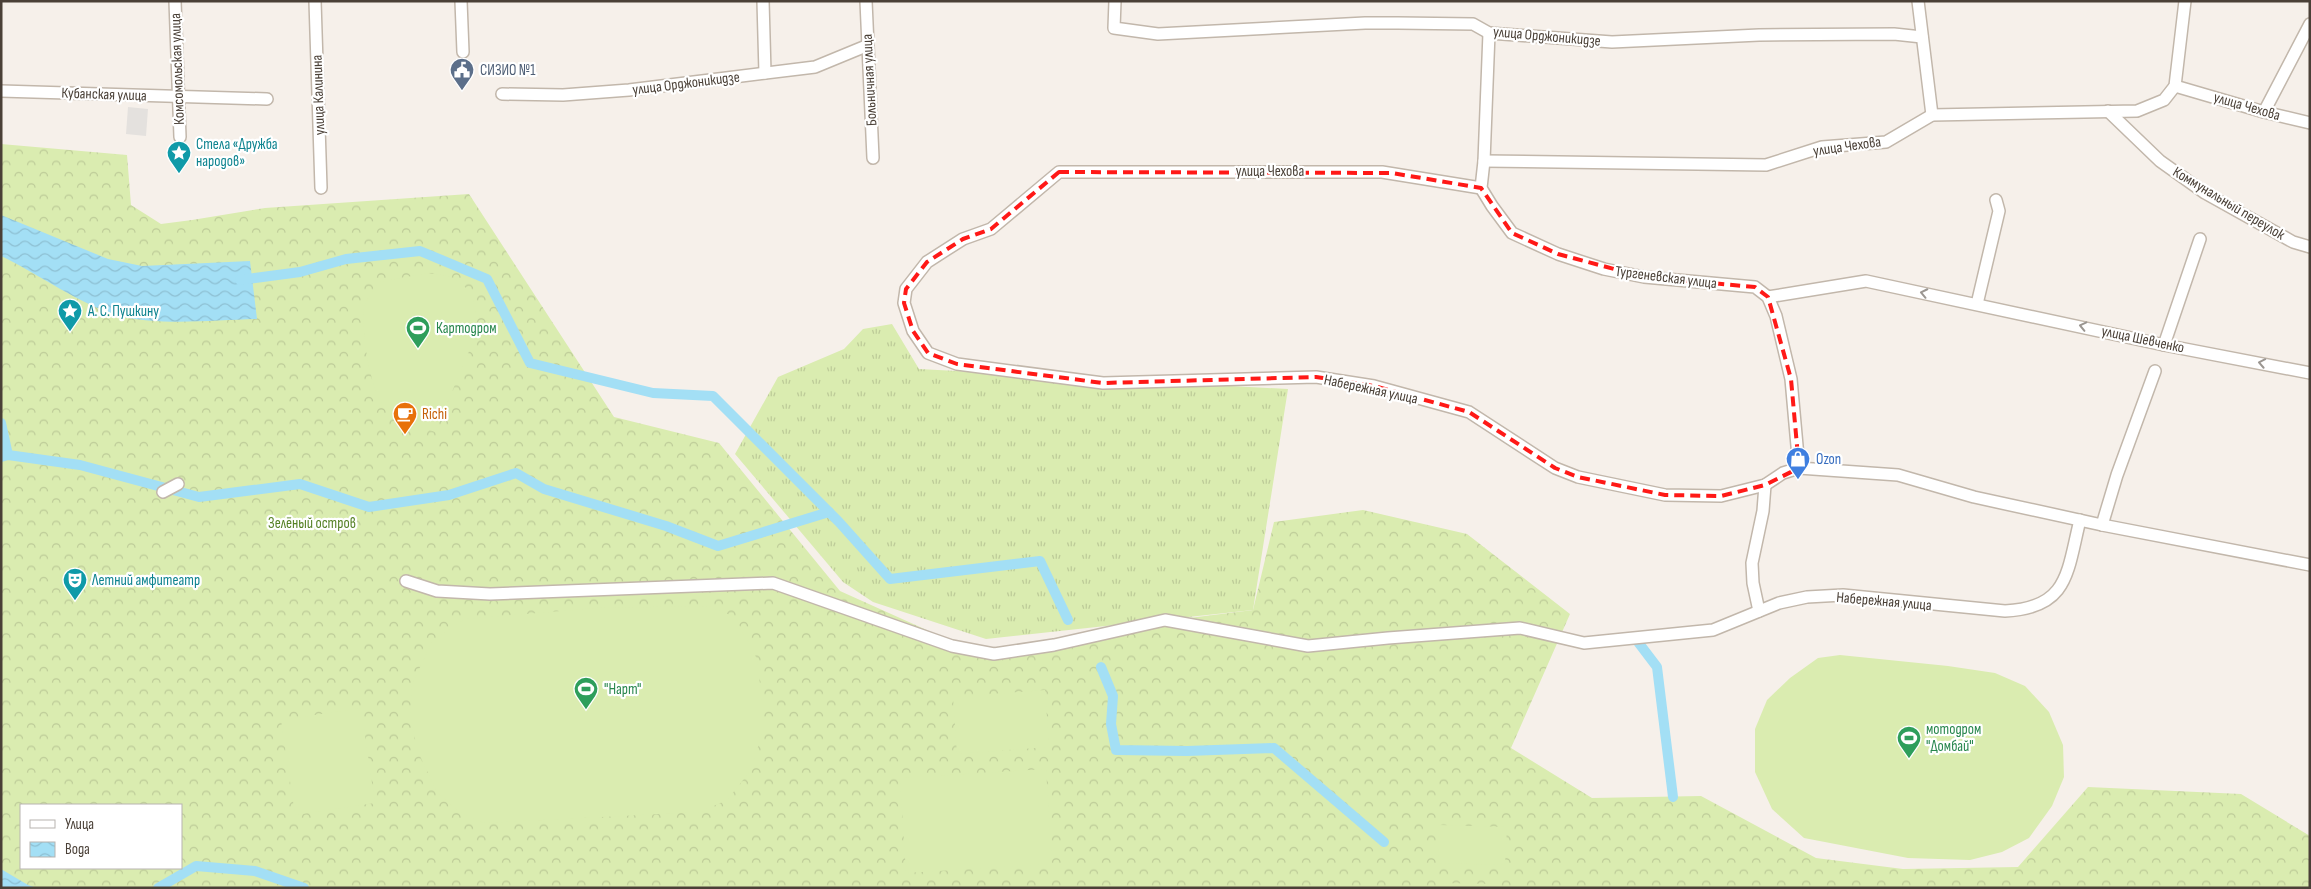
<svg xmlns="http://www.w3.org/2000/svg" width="2311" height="889" font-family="'Sofia Sans Condensed',sans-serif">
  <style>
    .grass { fill: url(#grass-tufts) }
    .forest { fill: url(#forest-crowns); fill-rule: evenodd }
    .pitch { fill: #daecb0 }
    .parking { fill: #e4e1de }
    .water { fill: url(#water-waves) }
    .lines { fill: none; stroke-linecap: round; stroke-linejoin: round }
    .canal { stroke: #a3dff5; stroke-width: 10 }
    .minor-casing { stroke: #c2b7ab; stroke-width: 14 }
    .minor { stroke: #fff; stroke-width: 11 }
    .oneway { stroke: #9b9691 }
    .marked { fill: none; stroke: #ff1917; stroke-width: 4; stroke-dasharray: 10 6; stroke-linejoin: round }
    .labels { text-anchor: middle; stroke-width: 4.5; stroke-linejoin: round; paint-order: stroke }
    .street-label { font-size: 15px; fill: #4a4037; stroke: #fff }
    .service-label { font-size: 15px; fill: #4e5e75; stroke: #fff; text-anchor: start }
    .culture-label { font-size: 15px; fill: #0d838f; stroke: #fff; text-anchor: start }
    .leisure-label { font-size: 15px; fill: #27864d; stroke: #fff; text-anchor: start }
    .food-label { font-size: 15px; fill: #c56008; stroke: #fff; text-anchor: start }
    .shop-label { font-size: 15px; fill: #366cbe; stroke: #fff; text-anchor: start }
    .park-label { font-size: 15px; fill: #558125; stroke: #fff }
  </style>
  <defs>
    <pattern id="grass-tufts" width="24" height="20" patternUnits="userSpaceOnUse" patternTransform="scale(1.25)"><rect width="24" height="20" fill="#daecb0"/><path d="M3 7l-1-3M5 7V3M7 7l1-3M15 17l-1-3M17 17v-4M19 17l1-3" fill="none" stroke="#bdcb98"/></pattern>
    <pattern id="forest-crowns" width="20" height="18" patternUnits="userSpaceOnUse" patternTransform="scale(1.25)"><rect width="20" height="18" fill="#daecb0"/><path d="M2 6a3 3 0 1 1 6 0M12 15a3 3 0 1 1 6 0" fill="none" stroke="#bdcb98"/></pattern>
    <pattern id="water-waves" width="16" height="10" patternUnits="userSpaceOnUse" patternTransform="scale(1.25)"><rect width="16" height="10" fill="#a3dff5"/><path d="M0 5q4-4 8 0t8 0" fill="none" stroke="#8ec0d3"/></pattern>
  </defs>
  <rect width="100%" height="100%" fill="#f6f0ea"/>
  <polygon class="grass" points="892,324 919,369 1288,389 1253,610 986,639 873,602 843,582 735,454 778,377 844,349 863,329"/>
  <path class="forest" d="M1 144 127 155 131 205 161 224 192 220 265 208 469 194 614 417 719 443 840 591 991 659 1157 622 1253 610 1274 522 1363 510 1467 534 1570 614 1511 748 1592 798 1701 796 1816 858 1903 869 2018 867 2088 787 2241 794 2310 836V888H1ZM21 805H181V868H21Z"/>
  <g class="pitch">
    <path d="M428 273C435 275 445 274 451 277 478 289 479 317 473 342L435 432C419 426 397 419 384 406 370 390 361 330 364 309 366 300 373 290 379 282Z"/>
    <polygon points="708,606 735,617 757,659 762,701 762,732 752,769 727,800 700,812 484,823 459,812 437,792 419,754 410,719 412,684 433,640 465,619 596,608"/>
    <polygon points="1840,655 1948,666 1995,673 2025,686 2049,712 2063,745 2064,777 2052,806 2029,838 2002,852 1970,860 1908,858 1804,838 1772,809 1755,772 1755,729 1767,700 1790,678 1818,658"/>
    <polygon points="1045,690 1049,747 957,754 953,697"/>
    <polygon points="361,708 375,803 295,815 281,720"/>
    <polygon points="1046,769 1052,864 906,873 900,778"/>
    <polygon points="1439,825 1507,827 1505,865 1438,863"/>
    <polygon points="1442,883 1499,884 1499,888 1442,888"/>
  </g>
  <polygon class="parking" points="128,107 148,109 146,136 126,134"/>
  <g class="water">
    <path d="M1 215 108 259 142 266 250 261 257 319C215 320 160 326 120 316 80 305 39 274 1 256Z"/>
    <polygon points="1,869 28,885 37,888 1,888"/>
  </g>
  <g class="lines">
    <g class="canal">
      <polyline points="240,280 300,272 346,259 420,251 487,279 530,363 653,393 713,396 839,522 890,579 1040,561 1068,620"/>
      <polyline points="1,423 8,455"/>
      <polyline points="1,457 8,455 80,465 199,497 300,484 369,507 449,495 516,473 544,489 666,526 718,546 829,512"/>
      <polyline points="1638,642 1657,667 1673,797"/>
      <polyline points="1101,667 1113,696 1111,724 1116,750 1187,751 1274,748 1384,842"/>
      <polyline points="158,888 196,866 255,871 304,888"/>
    </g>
    <defs>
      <g id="minor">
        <polyline points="175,1 180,137"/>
        <polyline points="315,1 321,188"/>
        <polyline points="461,1 463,52"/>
        <polyline points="763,1 765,73"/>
        <polyline points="866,1 873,158"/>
        <polyline points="1115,1 1114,28 1158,34 1365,23 1398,23 1473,24 1489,33 1612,42 1759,35 1894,34 1922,37"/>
        <polyline points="1918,1 1932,115"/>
        <polyline points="1489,33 1484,161 1481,188 1492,206 1512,233 1558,254 1604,269 1644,277 1755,287 1768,297 1776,316 1791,379 1799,468"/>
        <polyline points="2175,86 2264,112 2310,123"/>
        <polyline points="1,91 267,99"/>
        <polyline points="502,94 563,95 629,90 815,67 866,46"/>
        <polyline points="2108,111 2160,161 2205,193 2293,242 2310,247"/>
        <polyline points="2264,112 2310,24"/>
        <polyline points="1484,161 1766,165 1822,147 1886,142 1932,115 2137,111 2164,100 2175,86 2185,1"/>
        <polyline points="1481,188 1382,172 1059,172 991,229 963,239 927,262 906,289 904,303 913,331 928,353 957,364 1103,383 1316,377 1374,386 1469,412 1555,468 1578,477 1665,495 1721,496 1765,485 1783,473 1799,468 1898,475 1974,497 2102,525 2310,565"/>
        <polyline points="1768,297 1866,281 2164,345 2310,373"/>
        <polyline points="1977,304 1999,211 1996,200"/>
        <polyline points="2164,345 2200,239"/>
        <polyline points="163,492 178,484"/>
        <polyline points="2102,525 2117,475 2155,371"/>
        <path d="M406 581 437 591 490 594 773 583 952 646 994 654 1054 645 1165 620 1308 646 1388 638 1520 628 1584 643 1713 630 1779 603 1807 597 1843 595 2005 611C2069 608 2067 572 2080 520"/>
        <polyline points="1759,611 1753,583 1752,563 1763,511 1765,485"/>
      </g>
    </defs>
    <use href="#minor" class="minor-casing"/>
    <use href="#minor" class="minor"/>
  </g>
  <defs><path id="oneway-chevron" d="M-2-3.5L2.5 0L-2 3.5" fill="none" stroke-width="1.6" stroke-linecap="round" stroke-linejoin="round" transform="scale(1.25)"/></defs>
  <g class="oneway">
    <use href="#oneway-chevron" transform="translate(1924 293) rotate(-168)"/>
    <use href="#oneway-chevron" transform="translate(2083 326) rotate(-167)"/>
    <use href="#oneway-chevron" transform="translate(2262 363) rotate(-169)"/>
  </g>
  <path class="marked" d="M1059 172 1392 173 1481 188 1512 233 1558 254 1644 277 1755 287 1768 297 1791 379 1799 468 1765 485 1721 496 1665 495 1578 477 1555 468 1469 412 1374 386 1316 377 1103 383 957 364 928 353 913 331 904 303 906 289 927 262 963 239 991 229Z"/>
  <defs>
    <symbol id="civic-pin" viewBox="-11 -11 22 30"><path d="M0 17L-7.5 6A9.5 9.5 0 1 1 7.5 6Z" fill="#5c6f8a" stroke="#fff"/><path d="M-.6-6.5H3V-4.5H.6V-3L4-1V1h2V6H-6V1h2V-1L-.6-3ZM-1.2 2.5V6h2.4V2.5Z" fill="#fff"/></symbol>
    <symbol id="sight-pin" viewBox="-11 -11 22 30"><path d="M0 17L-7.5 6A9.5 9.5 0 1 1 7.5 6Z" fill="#0f9aa8" stroke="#fff"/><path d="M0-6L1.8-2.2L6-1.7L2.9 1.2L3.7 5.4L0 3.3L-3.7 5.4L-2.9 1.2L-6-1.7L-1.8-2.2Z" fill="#fff"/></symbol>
    <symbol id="stadium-pin" viewBox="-11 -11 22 30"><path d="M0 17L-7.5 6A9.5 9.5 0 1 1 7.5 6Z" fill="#2e9e5b" stroke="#fff"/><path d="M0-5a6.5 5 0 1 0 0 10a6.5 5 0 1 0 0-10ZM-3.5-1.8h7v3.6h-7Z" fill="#fff"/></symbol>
    <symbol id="cafe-pin" viewBox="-11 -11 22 30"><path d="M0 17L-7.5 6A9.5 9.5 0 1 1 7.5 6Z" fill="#e8710a" stroke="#fff"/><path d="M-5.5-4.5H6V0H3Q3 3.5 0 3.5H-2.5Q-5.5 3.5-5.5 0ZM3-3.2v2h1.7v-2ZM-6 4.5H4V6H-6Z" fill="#fff"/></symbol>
    <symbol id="shop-pin" viewBox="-11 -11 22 30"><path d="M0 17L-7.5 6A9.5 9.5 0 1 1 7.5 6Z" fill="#3f7fe0" stroke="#fff"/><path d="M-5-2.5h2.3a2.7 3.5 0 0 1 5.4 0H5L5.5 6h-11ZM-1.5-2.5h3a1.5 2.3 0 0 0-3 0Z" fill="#fff"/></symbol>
    <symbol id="theatre-pin" viewBox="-11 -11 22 30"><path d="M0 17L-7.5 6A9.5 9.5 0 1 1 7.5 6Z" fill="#0f9aa8" stroke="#fff"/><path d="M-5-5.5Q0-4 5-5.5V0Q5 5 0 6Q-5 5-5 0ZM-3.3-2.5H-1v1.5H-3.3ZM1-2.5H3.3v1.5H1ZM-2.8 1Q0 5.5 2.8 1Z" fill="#fff"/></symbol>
  </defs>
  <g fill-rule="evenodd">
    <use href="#civic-pin" x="448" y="56" width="28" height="38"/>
    <use href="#sight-pin" x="165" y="139" width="28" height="38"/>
    <use href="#sight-pin" x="56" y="297" width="28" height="38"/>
    <use href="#stadium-pin" x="404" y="314" width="28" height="38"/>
    <use href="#cafe-pin" x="391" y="400" width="28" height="38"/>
    <use href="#shop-pin" x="1784" y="445" width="28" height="38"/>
    <use href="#theatre-pin" x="61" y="566" width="28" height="38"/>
    <use href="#stadium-pin" x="572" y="675" width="28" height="38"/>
    <use href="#stadium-pin" x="1895" y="724" width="28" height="38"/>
  </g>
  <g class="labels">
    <g class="street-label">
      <text transform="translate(1547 36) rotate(5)" y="5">улица Орджоникидзе</text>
      <text transform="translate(177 69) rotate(-92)" y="5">Комсомольская улица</text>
      <text transform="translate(869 80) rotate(-93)" y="5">Больничная улица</text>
      <text transform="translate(686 83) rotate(-7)" y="5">улица Орджоникидзе</text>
      <text transform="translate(104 94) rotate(2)" y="5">Кубанская улица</text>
      <text transform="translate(318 95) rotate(-92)" y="5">улица Калинина</text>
      <text transform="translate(2247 106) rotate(16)" y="5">улица Чехова</text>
      <text transform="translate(1847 146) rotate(-8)" y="5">улица Чехова</text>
      <text x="1270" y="176">улица Чехова</text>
      <text transform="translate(2229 203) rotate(31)" y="5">Коммунальный переулок</text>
      <text transform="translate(1666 277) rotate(7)" y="5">Тургеневская улица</text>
      <text transform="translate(2143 339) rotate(12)" y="5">улица Шевченко</text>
      <text transform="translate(1371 389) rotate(12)" y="5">Набережная улица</text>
      <text transform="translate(1884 601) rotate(5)" y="5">Набережная улица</text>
    </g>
    <g class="service-label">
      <text x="480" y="75">СИЗИО №1</text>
    </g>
    <g class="culture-label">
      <text x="196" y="149">Стела «Дружба<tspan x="196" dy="17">народов»</tspan></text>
      <text x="88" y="316">А. С. Пушкину</text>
      <text x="92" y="585">Летний амфитеатр</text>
    </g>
    <g class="leisure-label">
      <text x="436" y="333">Картодром</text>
      <text x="604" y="694">"Нарт"</text>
      <text x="1926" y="734">мотодром<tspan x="1926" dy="17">"Домбай"</tspan></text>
    </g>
    <g class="food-label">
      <text x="422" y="419">Richi</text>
    </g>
    <g class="shop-label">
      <text x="1816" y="464">Ozon</text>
    </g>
    <g class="park-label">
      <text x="312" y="528">Зелёный остров</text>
    </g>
  </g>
  <rect width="2311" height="889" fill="none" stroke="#4a4037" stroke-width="5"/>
  <rect x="20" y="804" width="162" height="65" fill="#ffffff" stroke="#b7b3af"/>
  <rect x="30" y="820" width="25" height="8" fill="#ffffff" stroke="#b7b3af"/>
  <text x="65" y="829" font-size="15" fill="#4a4037">Улица</text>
  <rect x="30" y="842" width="25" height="15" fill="url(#water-waves)" stroke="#b7b3af"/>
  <text x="65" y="854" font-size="15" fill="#4a4037">Вода</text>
</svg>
